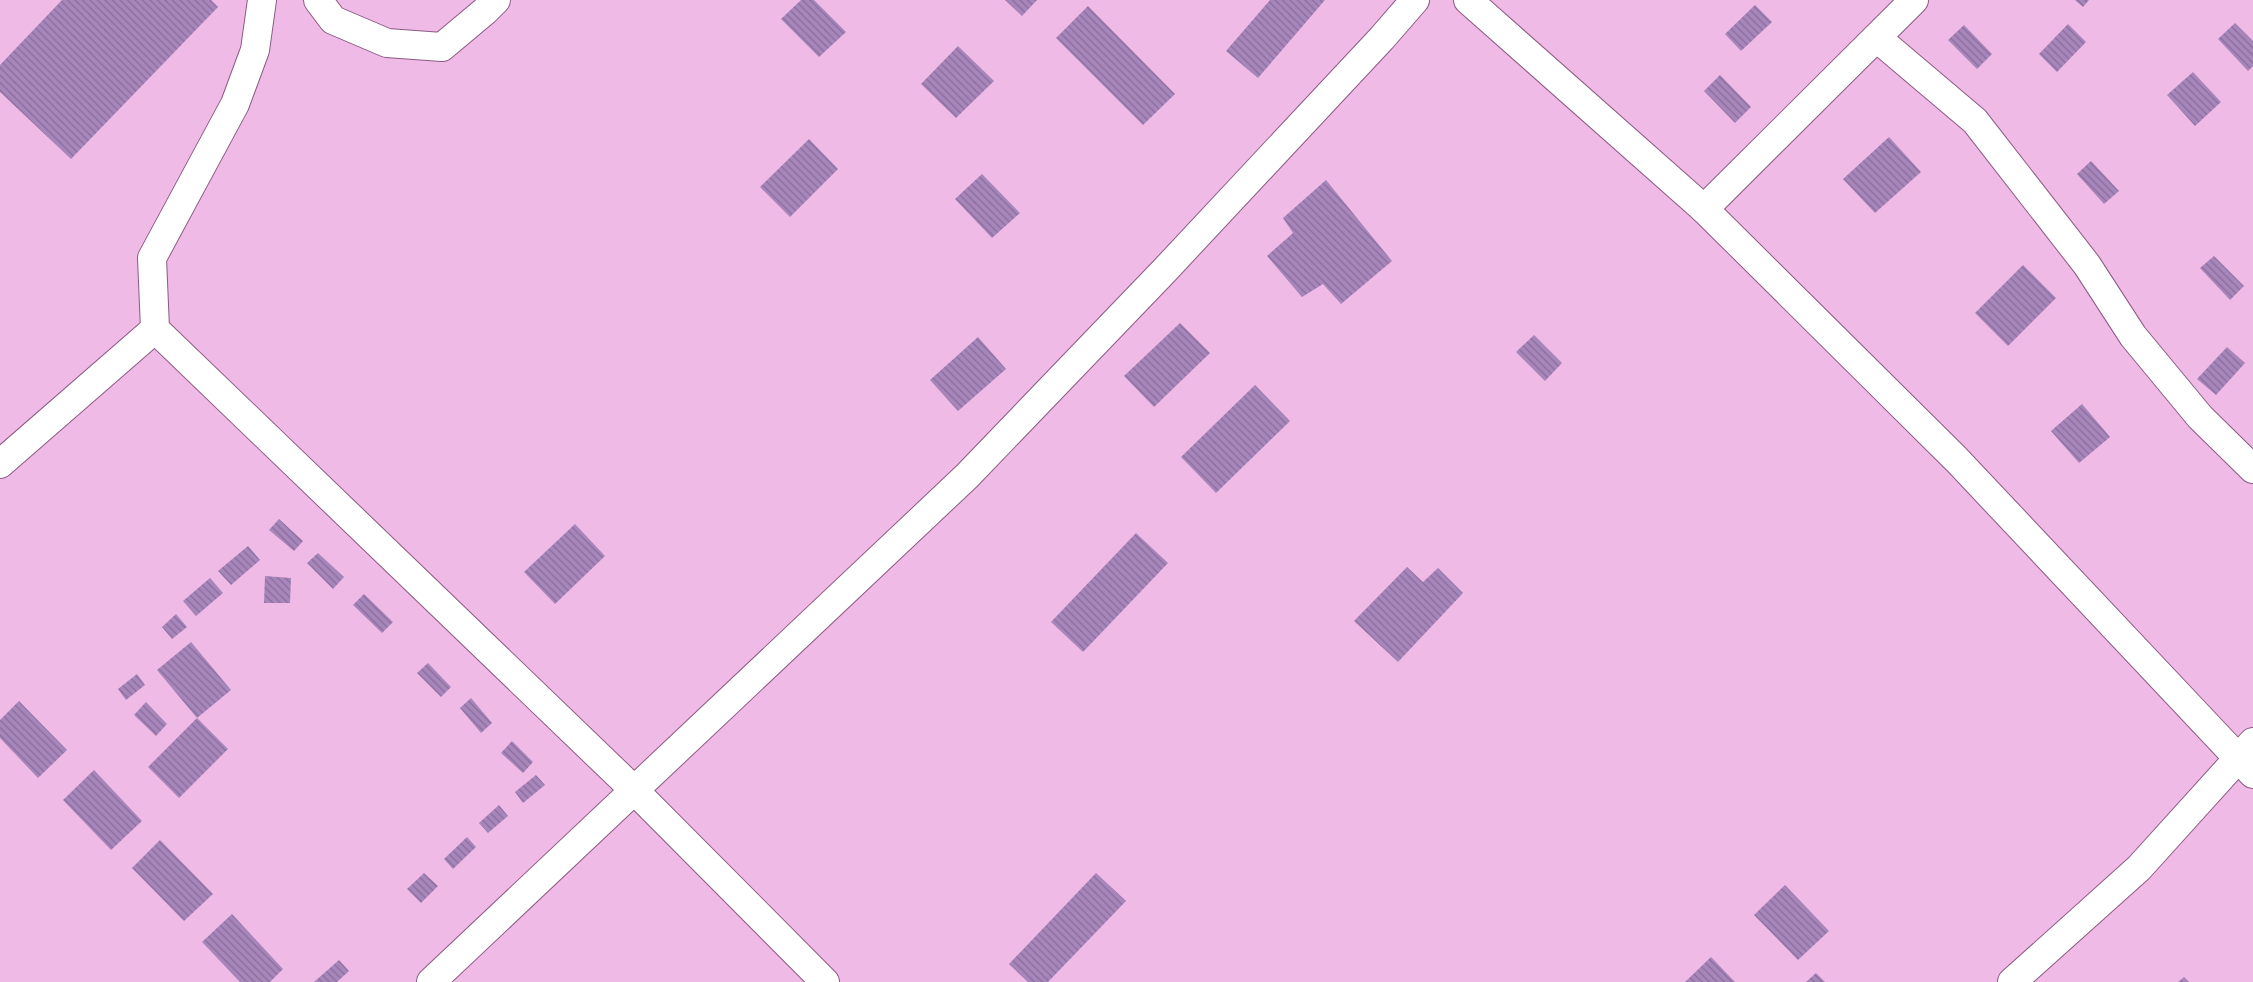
<svg xmlns="http://www.w3.org/2000/svg" width="2253" height="982" font-family="'Noto Serif',serif">
  <style>
    .building { fill: url(#building-back-hatch) }
    .lines { fill: none; stroke-linecap: round; stroke-linejoin: round }
    .street-casing { stroke: #8b5b84; stroke-width: 30 }
    .street { stroke: #fff; stroke-width: 28 }
  </style>
  <defs>
    <pattern id="building-back-hatch" width="6" height="6" patternUnits="userSpaceOnUse" patternTransform="scale(1.25)"><rect width="6" height="6" fill="#a786bb"/><path d="M-1 5l2 2M0 0l6 6M5-1l2 2" fill="none" stroke="#896d99"/></pattern>
  </defs>
  <rect width="100%" height="100%" fill="#f0bae7"/>
  <g class="building">
    <polygon points="62,0 211,0 218,7 71,159 0,92 0,65"/>
    <polygon points="801,0 814,0 846,32 819,57 781,19"/>
    <polygon points="1005,0 1037,0 1022,16"/>
    <polygon points="1270,0 1325,0 1258,78 1226,51"/>
    <polygon points="2075,0 2089,0 2083,7"/>
    <polygon points="1755,5 1772,22 1741,51 1725,34"/>
    <polygon points="1088,6 1175,94 1143,125 1056,38"/>
    <polygon points="2235,23 2253,41 2253,66 2248,71 2218,39"/>
    <polygon points="2068,24 2086,42 2057,72 2039,54"/>
    <polygon points="1964,25 1992,54 1977,69 1948,40"/>
    <polygon points="958,46 994,81 956,118 921,84"/>
    <polygon points="2193,72 2221,102 2195,126 2167,95"/>
    <polygon points="1720,75 1751,107 1735,123 1704,91"/>
    <polygon points="1889,137 1921,172 1875,213 1843,179"/>
    <polygon points="809,139 838,169 790,217 760,187"/>
    <polygon points="2091,161 2119,191 2104,204 2077,174"/>
    <polygon points="982,174 1020,213 992,238 955,199"/>
    <polygon points="1326,180 1392,261 1341,304 1323,284 1302,297 1267,256 1293,233 1283,218"/>
    <polygon points="2214,256 2244,286 2230,300 2200,268"/>
    <polygon points="2023,265 2056,298 2008,346 1975,313"/>
    <polygon points="1180,323 1210,353 1154,407 1124,376"/>
    <polygon points="1534,335 1562,363 1545,381 1516,352"/>
    <polygon points="978,337 1006,369 958,411 930,380"/>
    <polygon points="2227,347 2245,363 2216,395 2197,379"/>
    <polygon points="1255,385 1290,421 1216,493 1181,457"/>
    <polygon points="2082,404 2110,437 2079,463 2051,431"/>
    <polygon points="279,519 303,541 294,551 269,530"/>
    <polygon points="575,524 605,556 555,604 524,572"/>
    <polygon points="1136,533 1168,563 1083,652 1051,622"/>
    <polygon points="248,546 260,560 231,585 218,571"/>
    <polygon points="318,553 344,577 333,589 307,563"/>
    <polygon points="1407,567 1423,582 1438,568 1463,593 1398,662 1354,621"/>
    <polygon points="265,576 291,578 290,603 264,603"/>
    <polygon points="210,578 223,593 196,616 183,601"/>
    <polygon points="364,594 393,622 382,633 353,605"/>
    <polygon points="176,614 187,627 172,639 162,627"/>
    <polygon points="191,642 231,690 197,718 157,670"/>
    <polygon points="428,663 451,687 441,697 417,673"/>
    <polygon points="137,674 145,685 126,700 118,689"/>
    <polygon points="471,698 492,723 481,733 460,708"/>
    <polygon points="19,701 67,750 38,778 0,738 0,720"/>
    <polygon points="146,702 167,724 156,736 134,715"/>
    <polygon points="197,718 228,749 179,798 148,767"/>
    <polygon points="512,741 533,762 523,773 501,753"/>
    <polygon points="94,770 142,821 111,850 63,800"/>
    <polygon points="536,775 545,785 523,803 515,792"/>
    <polygon points="499,805 508,816 488,833 479,823"/>
    <polygon points="467,837 476,847 453,869 444,859"/>
    <polygon points="160,840 213,894 184,921 132,868"/>
    <polygon points="424,873 438,886 421,903 407,889"/>
    <polygon points="1096,873 1126,901 1048,982 1028,982 1009,964"/>
    <polygon points="1785,885 1829,931 1798,960 1754,915"/>
    <polygon points="232,914 283,969 270,982 240,982 202,942"/>
    <polygon points="1711,957 1735,982 1685,982"/>
    <polygon points="339,960 349,971 337,982 314,982"/>
    <polygon points="1816,973 1825,982 1806,982"/>
    <polygon points="2184,977 2189,982 2178,982"/>
  </g>
  <g class="lines">
    <defs>
      <g id="street">
        <polyline points="262,0 255,50 235,104 152,258 155,329 633,789 825,982"/>
        <polyline points="318,0 333,20 387,43 442,47 485,11 496,0"/>
        <polyline points="1468,0 1704,209 1957,460 2253,774"/>
        <polyline points="1877,38 1975,121 2087,265 2133,336 2200,417 2253,469"/>
        <polyline points="1704,209 1914,0"/>
        <polyline points="0,464 155,329"/>
        <polyline points="431,982 967,476 1165,270 1382,38 1415,0"/>
        <polyline points="2012,982 2139,868 2253,742"/>
      </g>
    </defs>
    <use href="#street" class="street-casing"/>
    <use href="#street" class="street"/>
  </g>
</svg>
